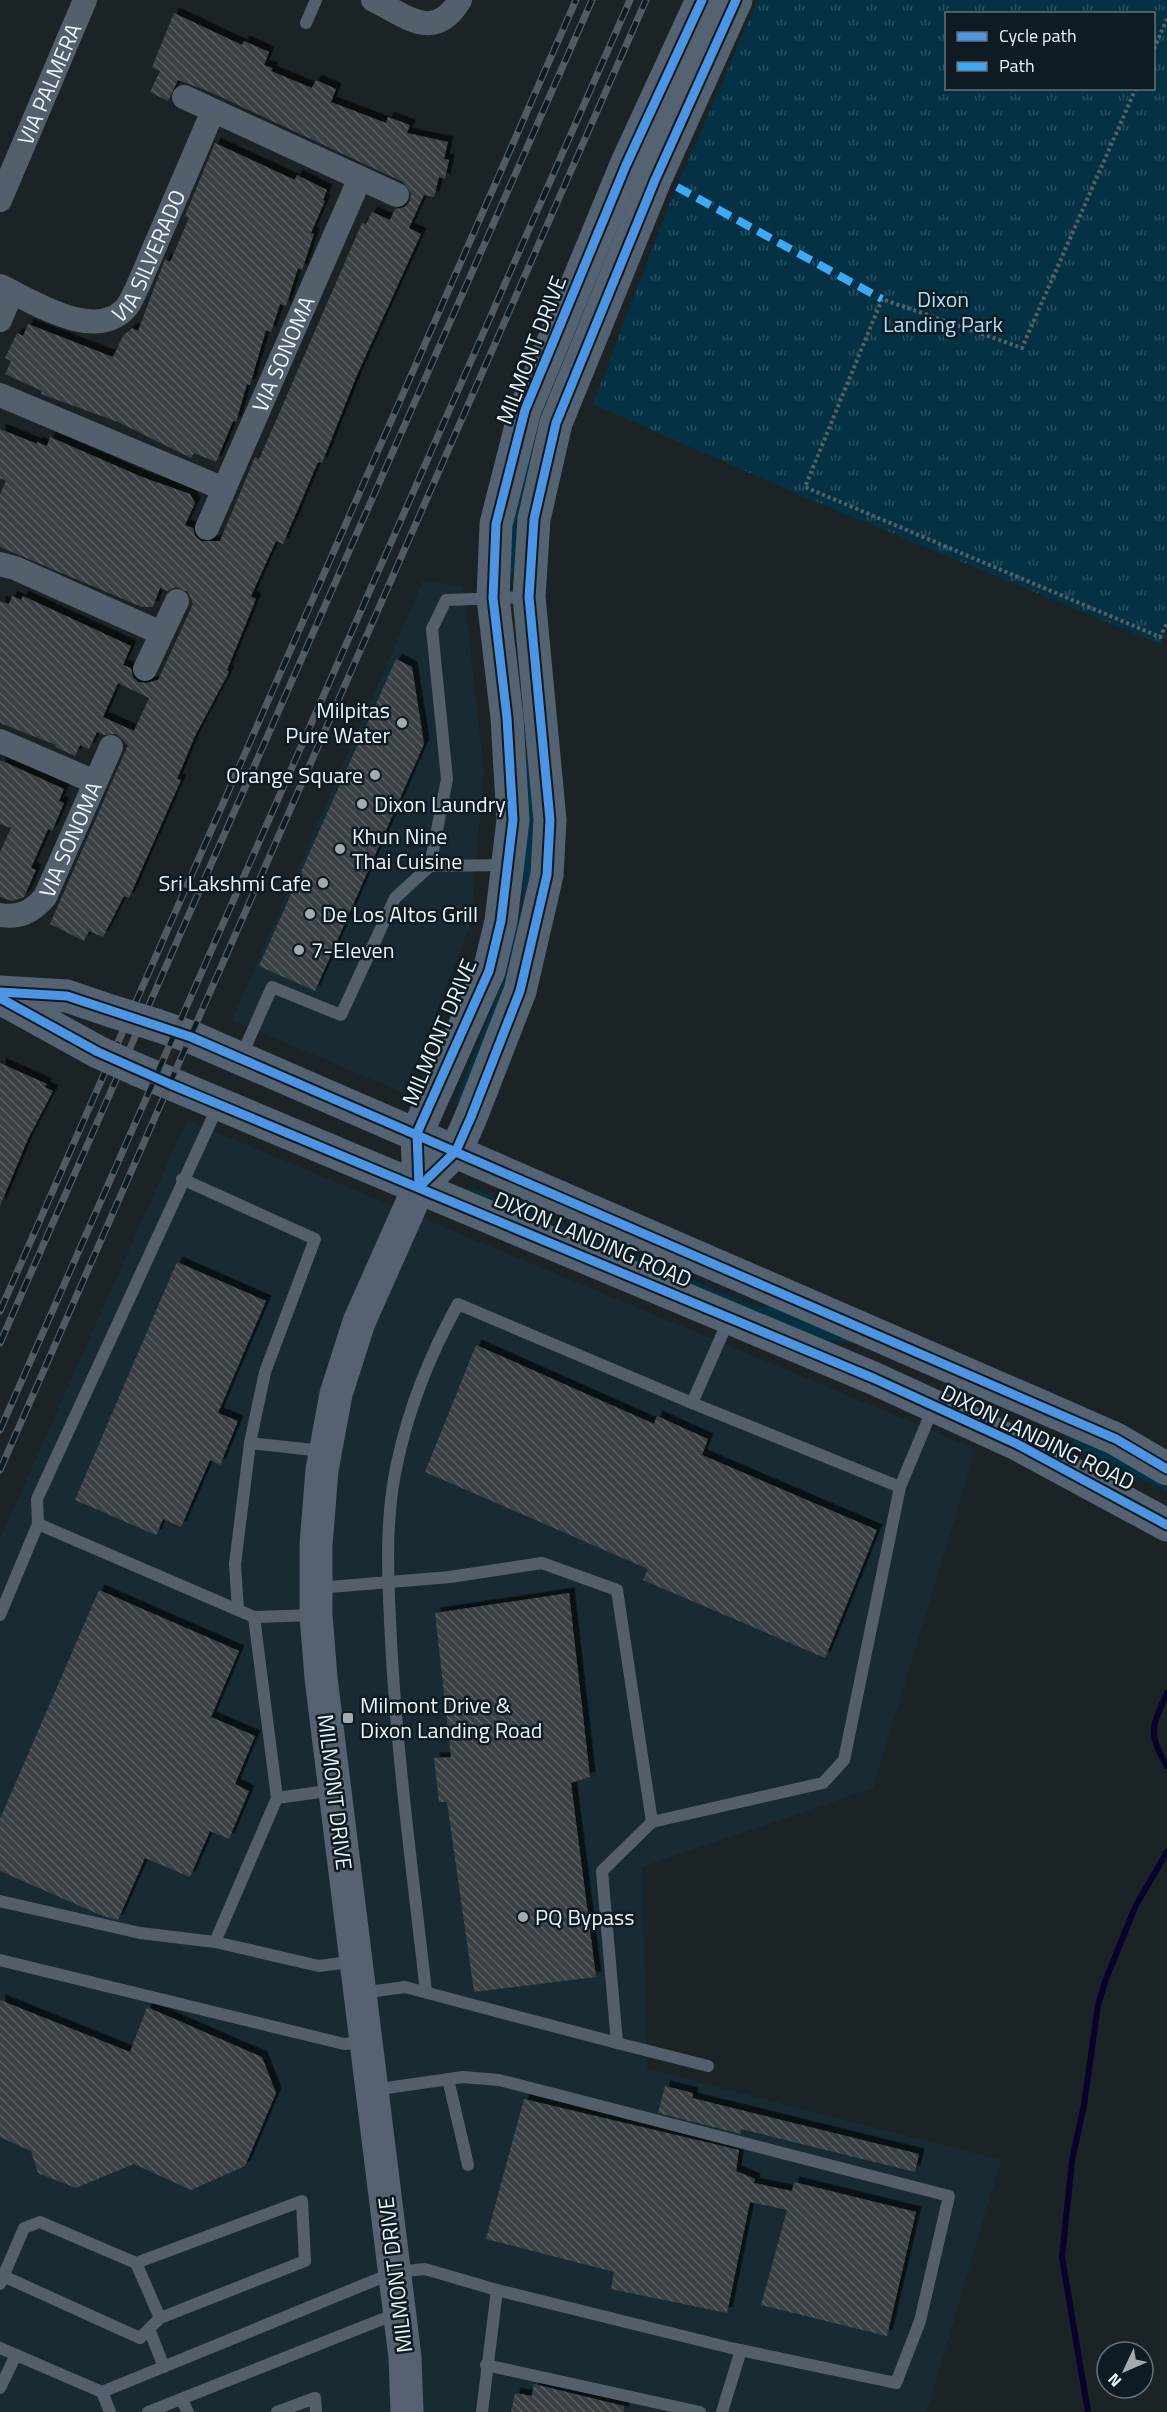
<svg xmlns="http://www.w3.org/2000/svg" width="1167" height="2412" font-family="'Titillium Web',sans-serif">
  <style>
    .built { fill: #182b34 }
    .grass { fill: #043244 }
    .park { fill: url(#park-tufts); fill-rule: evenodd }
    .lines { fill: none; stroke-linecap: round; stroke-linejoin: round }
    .stream { stroke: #08032c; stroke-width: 6 }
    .building { fill: url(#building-back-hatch); fill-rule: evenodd; filter: url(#shadow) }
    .path { stroke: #586067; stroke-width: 4; stroke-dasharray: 3 3; stroke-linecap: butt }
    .lane { stroke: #545f6d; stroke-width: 12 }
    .street { stroke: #545f6d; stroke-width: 24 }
    .secondary { stroke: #546271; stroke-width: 33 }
    .rail-casing { stroke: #525a62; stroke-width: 7 }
    .rail { stroke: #0e1b22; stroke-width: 4.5; stroke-dasharray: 14; stroke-linecap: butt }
    .secondary-bridge { stroke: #546271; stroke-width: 33 }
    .quiet { stroke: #3fa9f5; stroke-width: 8; stroke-dasharray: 15 8; stroke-linecap: butt }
    .cycleway-casing { stroke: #0e1b22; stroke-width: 13 }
    .cycleway { stroke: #4d94e3; stroke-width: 9 }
    .poi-dot { fill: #a3abae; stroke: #0e1b22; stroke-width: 2 }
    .labels { text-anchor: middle; stroke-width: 5; stroke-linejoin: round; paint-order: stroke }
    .street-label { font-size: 22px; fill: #ebf4f8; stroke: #0e1b22 }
    .park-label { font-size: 22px; fill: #addcf4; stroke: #0e1b22 }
    .poi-label { font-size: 22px; fill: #ebf4f8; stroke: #0e1b22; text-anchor: start }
  </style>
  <defs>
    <pattern id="park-tufts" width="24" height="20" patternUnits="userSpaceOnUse" patternTransform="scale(1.5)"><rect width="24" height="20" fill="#043244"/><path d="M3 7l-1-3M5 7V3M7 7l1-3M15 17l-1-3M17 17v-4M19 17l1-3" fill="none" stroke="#295060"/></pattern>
    <pattern id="building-back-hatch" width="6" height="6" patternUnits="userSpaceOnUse" patternTransform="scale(1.5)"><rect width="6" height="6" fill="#3b4144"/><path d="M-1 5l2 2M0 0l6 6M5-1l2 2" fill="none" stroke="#585d60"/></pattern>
    <filter id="shadow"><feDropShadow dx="5.5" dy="-5.5" stdDeviation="0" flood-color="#0009"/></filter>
  </defs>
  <rect width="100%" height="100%" fill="#1c2326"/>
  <g class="built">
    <polygon points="423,581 463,586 484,771 471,923 404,1093 232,1020"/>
    <polygon points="187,1120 976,1449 873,1788 642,1867 647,2069 1001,2160 927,2412 0,2412 0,1539"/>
  </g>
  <g class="grass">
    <polygon points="532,436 536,443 515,572 509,576 504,534"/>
    <path d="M523 749C531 764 531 777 533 793 541 885 511 976 476 1059 470 1073 464 1100 453 1108L502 984 523 901 524 880 520 858Z"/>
    <polygon points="471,1187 754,1306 788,1309 856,1343 825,1340 467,1189"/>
    <polygon points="1053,1425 1121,1460 1167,1488 1167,1491 1092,1459"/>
  </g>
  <path class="park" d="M758 0H1167V629L1160 644 795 493 593 404 671 200ZM946 14H1154V88H946Z"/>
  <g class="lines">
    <g class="stream">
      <path d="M1167 1693C1152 1727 1147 1733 1167 1766"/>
      <polyline points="1088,2412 1062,2257 1072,2160 1084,2105 1098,2005 1106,1979 1136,1905 1167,1852"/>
    </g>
  </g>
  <g class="building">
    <path d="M174 13 242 45 244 41 269 52 264 65 273 68 271 71 312 88 316 80 336 89 331 102 386 123 388 117 410 125 407 133 448 142 444 159 449 160 445 179 439 177 434 197 424 195 409 228 421 234 357 375 322 463 318 462 283 544 276 541 251 596 256 599 227 670 229 672 195 736 177 779 181 780 129 898 124 896 103 937 89 931 84 941 50 924 128 745 116 734 104 735 97 732 89 749 80 745 75 756 55 747 56 745 0 723V601L9 604 12 596 21 600 23 596 131 646 123 665 131 668 133 677 138 682 146 683 158 680 193 604 188 592 176 587 167 591 160 588 153 607H142L0 547V494L6 481 0 478V429L37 444V442L47 446 50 437 142 477 190 494 195 503 185 525 193 528 195 536 201 541H220L255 457 259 459 278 416 362 223 366 224 372 212 390 220 395 209 405 207 410 201 411 194 403 182 208 91 178 80 168 101 150 92 160 71 152 67ZM118 683 149 698 134 731 103 717Z"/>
    <polygon points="215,143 295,180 297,175 327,190 323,200 325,201 311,233 314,234 302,270 298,268 286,306 280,304 271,332 266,330 250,385 247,384 236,422 233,421 216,462 194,453 191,458 118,422 41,394 42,391 5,374 11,361 5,358 17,333 23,336 28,324 113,357 123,336 132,328 138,331 165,259 170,262 189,218 185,216"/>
    <polygon points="396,659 412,667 424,744 315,991 259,966"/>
    <polygon points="0,760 64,789 59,801 64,803 52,831 48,829 31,868 36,870 24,897 12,901 0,897 0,852 11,828 0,824"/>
    <polygon points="0,1063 47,1084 45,1087 53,1091 28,1139 0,1206"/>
    <polygon points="177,1262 266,1301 218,1413 238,1421 220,1465 210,1460 181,1527 163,1519 156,1535 75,1500"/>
    <polygon points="476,1345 654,1424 657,1416 708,1439 702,1455 877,1530 825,1658 643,1580 648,1569 425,1472"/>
    <polygon points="99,1590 239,1651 211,1717 255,1736 235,1784 249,1791 229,1839 210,1831 190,1877 145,1858 118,1920 103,1916 0,1871 0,1819"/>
    <polygon points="569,1593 590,1777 571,1783 596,1977 474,1992 447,1802 439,1802 434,1758 451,1757 435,1613"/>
    <polygon points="0,2000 130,2052 147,2007 262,2057 276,2093 245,2166 191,2190 134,2164 76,2188 38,2173 31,2151 0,2137"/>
    <polygon points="665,2086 693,2093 692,2098 919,2154 915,2172 741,2129 741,2134 658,2113"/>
    <polygon points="524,2099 739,2150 736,2171 755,2179 754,2183 792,2191 794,2182 916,2212 887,2336 761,2305 787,2210 750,2202 727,2313 611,2289 614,2272 486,2239"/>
    <polygon points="534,2384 624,2406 624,2412 511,2412 515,2393 532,2396"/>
  </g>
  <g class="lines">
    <g class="path">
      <polyline points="1154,49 1167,19"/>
      <polyline points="1136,88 1022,348 882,299 805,487 1160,637 1167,623"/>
    </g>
    <g class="lane">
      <polyline points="306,23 316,0"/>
      <polyline points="430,866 507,865"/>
      <polyline points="241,1057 272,987 341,1015 395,898 430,866 447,779 432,629 446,600 528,597"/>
      <polyline points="182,1179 315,1239 265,1372 250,1443 235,1564 238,1610"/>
      <polyline points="692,1403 729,1319"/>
      <polyline points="250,1443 323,1451"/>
      <polyline points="900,1487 933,1408"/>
      <polyline points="38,1524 37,1499 218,1106"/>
      <polyline points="317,1588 450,1577 542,1563 617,1590 652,1822 602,1871 617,2043 405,1987 361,1993"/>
      <polyline points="0,1615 38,1524 254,1617 277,1798"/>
      <polyline points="254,1617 316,1615"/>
      <polyline points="334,1790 277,1798 215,1942 319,1966 356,1961"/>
      <polyline points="0,1901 140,1933 215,1942"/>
      <polyline points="0,1960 344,2044 364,2042"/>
      <path d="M426 1992C413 1875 397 1758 391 1640 388 1581 384 1518 398 1459 410 1404 431 1353 458 1304L692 1403 900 1487 844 1760 823 1783 652 1822"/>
      <polyline points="617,2043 708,2066"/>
      <polyline points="448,2079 468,2165"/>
      <polyline points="373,2090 463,2077 499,2080 949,2196 920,2321 896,2383 731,2348 497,2290 482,2412"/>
      <polyline points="3,2276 140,2338 160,2318"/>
      <polyline points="0,2284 24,2228 40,2222 136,2263 160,2318 305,2261 302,2201 136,2263"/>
      <polyline points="149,2329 164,2367"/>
      <polyline points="0,2348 102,2392 110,2412"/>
      <polyline points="486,2365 700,2412"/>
      <polyline points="0,2388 16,2355"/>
      <polyline points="102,2392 395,2272 425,2269 497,2290"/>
      <polyline points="181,2399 188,2412"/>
      <polyline points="148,2412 398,2313"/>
      <polyline points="277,2412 315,2398 316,2412"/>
      <polyline points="722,2412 741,2350"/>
    </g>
    <g class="street">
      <path d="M373 0C407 16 434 43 460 0"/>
      <polyline points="184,97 397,195"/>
      <path id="s1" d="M0 200 85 0"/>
      <path id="s2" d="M0 286C33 301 93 342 125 309 130 304 134 294 137 288L213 111"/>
      <polyline points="0,320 12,292"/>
      <polyline points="0,395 224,489"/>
      <path id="s3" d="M207 528 360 178"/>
      <polyline points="0,564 15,568 161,633"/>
      <polyline points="145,669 177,601"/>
      <polyline points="0,741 95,782"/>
      <path id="s4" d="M0 915C20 918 32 912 45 897L111 747"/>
    </g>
    <g class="secondary">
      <polyline points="0,992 67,996 111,1011"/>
      <polyline points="0,998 98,1052"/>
      <polyline points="156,1025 191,1037 1036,1404 1116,1439 1167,1469"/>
      <polyline points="138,1070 873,1378 1017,1444 1167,1525"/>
      <polyline points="419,1187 417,1133 489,971 501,921 513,820 507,718 493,598 496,524 525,410 626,165 702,0"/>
      <polyline points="407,2412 405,2357 321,1678 316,1615 316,1545 322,1470 336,1394 359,1322 419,1187 456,1151 471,1117 520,991 547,875 550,820 529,597 534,519 556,423 655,180 736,0"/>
    </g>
    <defs>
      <g id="rail">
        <polyline points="0,1311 576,0"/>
        <polyline points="0,1343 592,0"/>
        <polyline points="0,1430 630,0"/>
        <polyline points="0,1470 646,0"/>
      </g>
    </defs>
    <use href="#rail" class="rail-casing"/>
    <use href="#rail" class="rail"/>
    <g class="secondary-bridge">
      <polyline points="111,1011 156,1025"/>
      <polyline points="98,1052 138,1070"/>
    </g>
    <polyline class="quiet" points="677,187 882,299"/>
    <defs>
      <g id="cycleway">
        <polyline points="0,992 67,996 191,1037 1116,1439 1167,1469"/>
        <polyline points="0,998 98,1052 170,1084 873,1378 1017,1444 1167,1525"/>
        <polyline points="419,1187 456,1151 471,1117 520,991 547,875 550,820 529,597 534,519 556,423 655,180 736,0"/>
        <polyline points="419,1187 417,1133 489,971 501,921 513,820 507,718 493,598 496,524 525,410 626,165 702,0"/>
      </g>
    </defs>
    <use href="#cycleway" class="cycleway-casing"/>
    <use href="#cycleway" class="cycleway"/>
  </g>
  <g class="poi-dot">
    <circle cx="402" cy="723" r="6"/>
    <circle cx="375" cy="775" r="6"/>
    <circle cx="362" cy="804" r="6"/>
    <circle cx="340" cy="849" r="6"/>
    <circle cx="323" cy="883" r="6"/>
    <circle cx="310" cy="914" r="6"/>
    <circle cx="299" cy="950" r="6"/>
    <rect x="342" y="1712" width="12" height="12" rx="3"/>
    <circle cx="523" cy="1917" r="6"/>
  </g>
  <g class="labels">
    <g class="street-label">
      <text dy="8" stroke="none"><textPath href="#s1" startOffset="126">VIA PALMERA</textPath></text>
      <text dy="8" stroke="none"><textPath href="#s2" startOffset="194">VIA SILVERADO</textPath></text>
      <text transform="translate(531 350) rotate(-69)" y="8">MILMONT DRIVE</text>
      <text dy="8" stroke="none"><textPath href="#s3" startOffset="190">VIA SONOMA</textPath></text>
      <text dy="8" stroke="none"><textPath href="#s4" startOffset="114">VIA SONOMA</textPath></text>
      <text transform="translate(439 1032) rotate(-67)" y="8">MILMONT DRIVE</text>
      <text transform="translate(593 1239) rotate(23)" y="8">DIXON LANDING ROAD</text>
      <text transform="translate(1038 1437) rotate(26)" y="8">DIXON LANDING ROAD</text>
      <text transform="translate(335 1792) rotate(83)" y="8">MILMONT DRIVE</text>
      <text transform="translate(395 2275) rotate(-97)" y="8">MILMONT DRIVE</text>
    </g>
    <g class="park-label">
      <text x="943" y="307">Dixon<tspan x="943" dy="25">Landing Park</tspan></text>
    </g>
    <g class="poi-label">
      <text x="390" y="718" text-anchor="end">Milpitas<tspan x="390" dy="25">Pure Water</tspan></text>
      <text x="363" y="783" text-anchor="end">Orange Square</text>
      <text x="374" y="812">Dixon Laundry</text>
      <text x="352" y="844">Khun Nine<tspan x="352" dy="25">Thai Cuisine</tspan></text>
      <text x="311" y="891" text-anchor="end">Sri Lakshmi Cafe</text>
      <text x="322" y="922">De Los Altos Grill</text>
      <text x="311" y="958">7-Eleven</text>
      <text x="360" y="1713">Milmont Drive &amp;<tspan x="360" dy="25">Dixon Landing Road</tspan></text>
      <text x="535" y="1925">PQ Bypass</text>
    </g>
  </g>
  <rect x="945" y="12" width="210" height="78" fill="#0e1b22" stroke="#667278" stroke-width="1.5"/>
  <rect x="957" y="32" width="30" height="9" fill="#4d94e3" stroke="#667278" stroke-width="1.5"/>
  <text x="999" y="42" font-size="18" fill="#ebf4f8">Cycle path</text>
  <rect x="957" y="62" width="30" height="9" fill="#3fa9f5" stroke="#667278" stroke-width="1.5"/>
  <text x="999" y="72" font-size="18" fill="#ebf4f8">Path</text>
  <g transform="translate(1125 2370) rotate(226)"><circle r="28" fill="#0e1b22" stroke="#667278" stroke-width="1.5"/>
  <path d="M0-4.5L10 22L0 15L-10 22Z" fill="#a3abae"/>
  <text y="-9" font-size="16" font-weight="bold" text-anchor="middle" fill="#ebf4f8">N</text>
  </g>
</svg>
